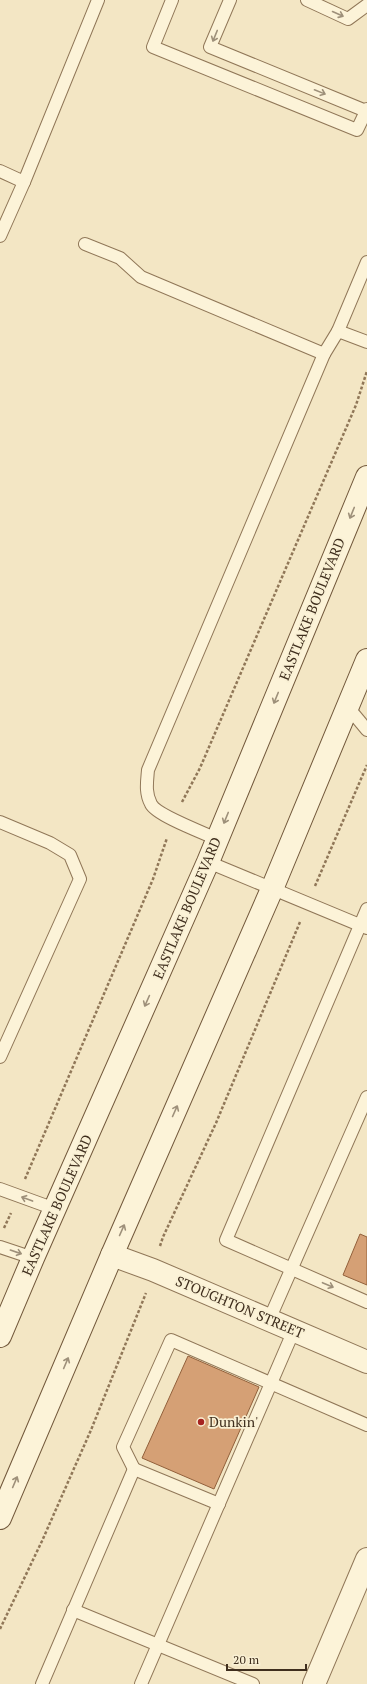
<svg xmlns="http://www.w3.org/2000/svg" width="367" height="1684" font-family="'PT Serif',serif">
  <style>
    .building { fill: #d5a075; stroke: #92603b }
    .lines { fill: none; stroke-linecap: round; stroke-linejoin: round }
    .lane-casing { stroke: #907758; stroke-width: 14 }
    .street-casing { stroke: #907758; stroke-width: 24 }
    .secondary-casing { stroke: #72583b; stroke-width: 24 }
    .path { stroke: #907758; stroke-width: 2.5; stroke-dasharray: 3 2; stroke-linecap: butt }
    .lane { stroke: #fcf3d8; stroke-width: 12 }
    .street { stroke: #fcf3d8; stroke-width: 22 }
    .secondary { stroke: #fcf3d8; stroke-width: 22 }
    .oneway { stroke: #9e907a }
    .poi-dot { fill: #a62320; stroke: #f9f0d4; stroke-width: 1.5 }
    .labels { text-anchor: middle; stroke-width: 3.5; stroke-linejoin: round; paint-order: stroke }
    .street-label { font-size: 14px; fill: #3f2e1d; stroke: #f9f0d4 }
    .poi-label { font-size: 14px; fill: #3f2e1d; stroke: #f9f0d4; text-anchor: start }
  </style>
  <rect width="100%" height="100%" fill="#f3e6c4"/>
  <g class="building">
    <polygon points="360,1234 367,1237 367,1285 343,1275"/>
    <polygon points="188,1356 259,1387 214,1489 142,1458"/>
  </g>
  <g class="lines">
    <defs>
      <g id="lane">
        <polyline points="172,0 153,47 357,130 367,109"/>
        <polyline points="230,0 210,47 366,111"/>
        <polyline points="307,0 348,19 367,5"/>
        <polyline points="0,171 24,182 0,236"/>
        <polyline points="24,182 98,0"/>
        <polyline points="85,244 120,258 141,277 324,354 338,331 367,342"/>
        <polyline points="338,331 367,262"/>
        <polyline points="347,706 367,730"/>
        <polyline points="0,822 50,843 70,855 80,879 0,1057"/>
        <path d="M217 839C204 833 156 815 151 804 145 793 147 782 148 770L324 354"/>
        <polyline points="208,862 367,928"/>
        <polyline points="367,909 226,1240 367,1302"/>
        <polyline points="0,1189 55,1209"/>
        <polyline points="0,1247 33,1258"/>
        <polyline points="269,1320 367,1097"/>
        <polyline points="134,1469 123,1447 171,1340 367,1425"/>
        <polyline points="73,1610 253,1684"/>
        <polyline points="42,1684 134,1469 219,1504"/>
        <polyline points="141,1684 294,1330"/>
      </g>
      <g id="street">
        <polyline points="112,1255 153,1270 367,1362"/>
        <polyline points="314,1684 367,1559"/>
      </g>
      <g id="secondary">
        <polyline points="0,1336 33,1258 208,862 367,477"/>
        <polyline points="0,1518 112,1255 272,889 367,660"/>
      </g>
    </defs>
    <use href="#lane" class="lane-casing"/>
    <use href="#street" class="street-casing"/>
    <use href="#secondary" class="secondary-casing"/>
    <g class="path">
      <polyline points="182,802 200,768 356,405 367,371"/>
      <polyline points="315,886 367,765"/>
      <polyline points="25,1179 153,879 167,838"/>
      <polyline points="4,1228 11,1213"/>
      <polyline points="160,1246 163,1237 216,1123 300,922"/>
      <polyline points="0,1629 42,1541 91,1430 146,1293"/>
    </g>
    <use href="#lane" class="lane"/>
    <use href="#street" class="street"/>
    <use href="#secondary" class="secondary"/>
  </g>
  <defs><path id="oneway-shaft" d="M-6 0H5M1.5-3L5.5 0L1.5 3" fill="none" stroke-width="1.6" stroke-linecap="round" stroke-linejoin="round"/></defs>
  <g class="oneway">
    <use href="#oneway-shaft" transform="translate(338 14) rotate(24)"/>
    <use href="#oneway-shaft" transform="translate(215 36) rotate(112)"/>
    <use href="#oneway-shaft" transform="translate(320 92) rotate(22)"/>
    <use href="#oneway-shaft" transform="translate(352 513) rotate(112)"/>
    <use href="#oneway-shaft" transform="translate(276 698) rotate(112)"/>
    <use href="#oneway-shaft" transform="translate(226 818) rotate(112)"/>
    <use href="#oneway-shaft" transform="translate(147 1001) rotate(114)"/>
    <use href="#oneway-shaft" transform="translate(175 1111) rotate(-66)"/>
    <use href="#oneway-shaft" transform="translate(27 1199) rotate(-160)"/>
    <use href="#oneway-shaft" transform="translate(122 1230) rotate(-66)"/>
    <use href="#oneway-shaft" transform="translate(16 1252) rotate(19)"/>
    <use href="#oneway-shaft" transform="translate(328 1285) rotate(23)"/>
    <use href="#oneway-shaft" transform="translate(66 1363) rotate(-67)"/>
    <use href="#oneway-shaft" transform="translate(15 1482) rotate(-67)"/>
  </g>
  <circle class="poi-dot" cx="201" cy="1422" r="4"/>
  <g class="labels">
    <g class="street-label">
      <text transform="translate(312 609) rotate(-68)" y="5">EASTLAKE BOULEVARD</text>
      <text transform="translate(187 908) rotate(-67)" y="5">EASTLAKE BOULEVARD</text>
      <text transform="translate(57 1205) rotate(-66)" y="5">EASTLAKE BOULEVARD</text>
      <text transform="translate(240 1307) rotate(23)" y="5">STOUGHTON STREET</text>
    </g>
    <g class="poi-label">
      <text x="209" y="1427">Dunkin'</text>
    </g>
  </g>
  <path d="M227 1664v6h79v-6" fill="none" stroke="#3f2e1d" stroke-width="2"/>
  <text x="233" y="1664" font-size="12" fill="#3f2e1d" stroke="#f9f0d4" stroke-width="3" paint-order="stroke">20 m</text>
</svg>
